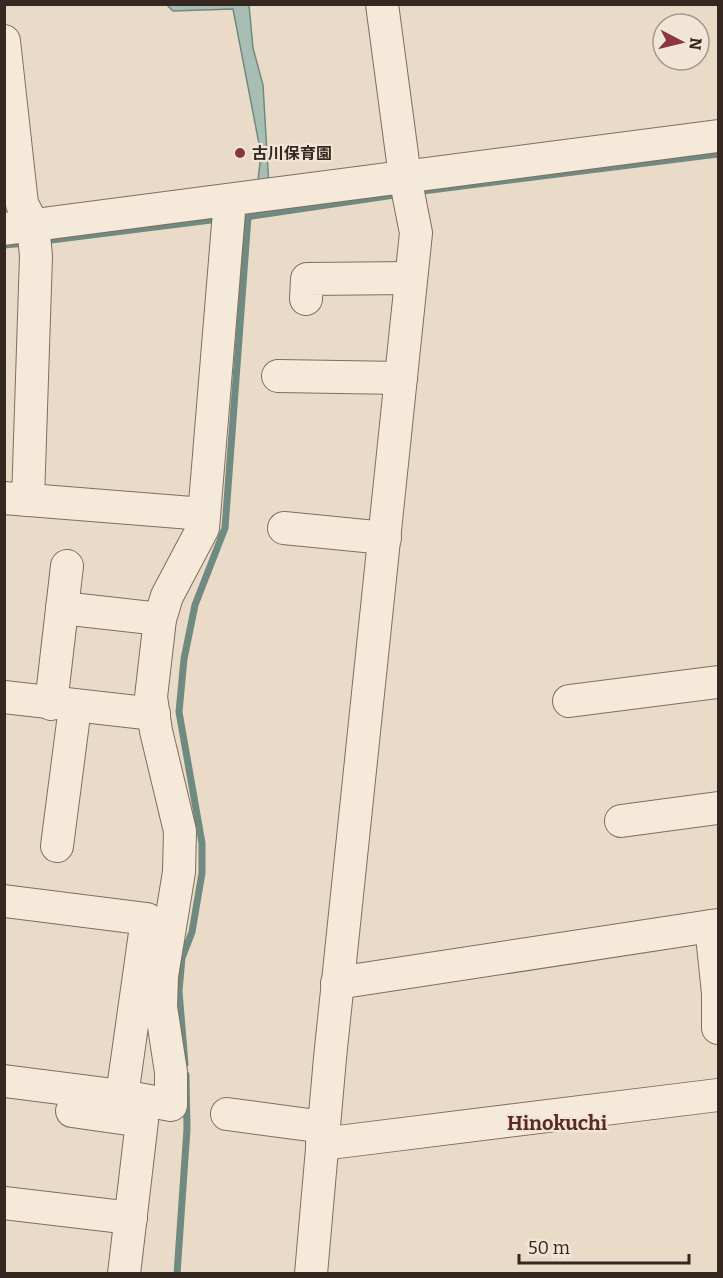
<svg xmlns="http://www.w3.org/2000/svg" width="723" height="1278" font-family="Bitter,'Noto Sans JP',serif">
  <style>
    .water { fill: #a8bdb4; stroke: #6f8a80; stroke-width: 1.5 }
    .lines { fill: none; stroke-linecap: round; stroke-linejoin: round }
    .stream { stroke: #6f8a80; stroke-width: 7 }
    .minor-casing { stroke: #826d5e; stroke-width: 34 }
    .minor { stroke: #f5e9d9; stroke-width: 32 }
    .poi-dot { fill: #8a3540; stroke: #f1e6d5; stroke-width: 2 }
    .labels { text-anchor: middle; stroke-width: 4.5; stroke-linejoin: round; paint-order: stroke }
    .poi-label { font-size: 16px; font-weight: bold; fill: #342820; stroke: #f1e6d5; text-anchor: start }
    .quarter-label { font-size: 20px; font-weight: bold; fill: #5c2a25; stroke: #f1e6d5 }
  </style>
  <rect width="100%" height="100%" fill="#e9dbc7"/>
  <polygon class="water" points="167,5 249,5 253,48 263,85 269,187 257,189 261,154 233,9 173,11"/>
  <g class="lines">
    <g class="stream">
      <polyline points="415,192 718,154"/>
      <polyline points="245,217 401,194"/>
      <polyline points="43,241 219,219"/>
      <polyline points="4,245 26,243"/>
      <polyline points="185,1064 179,991 182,958 192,932 202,873 202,843 179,712 184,659 195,605 225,528 248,217"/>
      <polyline points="177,1274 187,1129 186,1075"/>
    </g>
    <defs>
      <g id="minor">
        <polyline points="4,41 22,204 33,225 36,256 28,500"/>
        <polyline points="4,229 718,136"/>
        <polyline points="306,299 307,279 411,278"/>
        <polyline points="278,376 401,378"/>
        <polyline points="4,498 204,514"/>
        <polyline points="284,528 385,538"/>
        <polyline points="62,608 160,619"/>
        <polyline points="4,697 154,714"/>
        <polyline points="569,701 718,682"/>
        <polyline points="51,704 67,566"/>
        <polyline points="621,821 718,808"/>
        <polyline points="57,846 75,707"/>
        <polyline points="4,901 147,919 122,1096"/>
        <polyline points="718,925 711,926 718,993 718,1028"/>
        <polyline points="337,983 711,926"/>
        <polyline points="4,1081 122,1096 171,1105 171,1072 161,1007 162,976 179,872 180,831 156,731 151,697 160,619 167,596 203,528 230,200"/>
        <polyline points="72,1111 142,1121 124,1274"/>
        <polyline points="227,1114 324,1127"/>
        <polyline points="322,1144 718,1095"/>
        <polyline points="4,1203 131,1218"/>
        <polyline points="311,1274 330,1058 416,233 405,177 382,4"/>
      </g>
    </defs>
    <use href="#minor" class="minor-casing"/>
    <use href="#minor" class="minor"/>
  </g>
  <circle class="poi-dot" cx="240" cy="153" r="6"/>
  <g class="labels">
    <g class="poi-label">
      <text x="252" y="159">古川保育園</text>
    </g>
    <g class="quarter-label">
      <text x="557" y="1130">Hinokuchi</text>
    </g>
  </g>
  <rect width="723" height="1278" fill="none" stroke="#342820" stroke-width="12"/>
  <g transform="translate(681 42) rotate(97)"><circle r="28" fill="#f1e6d5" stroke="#a59a8d" stroke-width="1.5"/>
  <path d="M0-4.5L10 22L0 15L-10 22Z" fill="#8a3540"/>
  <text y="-9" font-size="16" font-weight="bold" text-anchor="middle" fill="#342820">N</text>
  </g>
  <path d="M519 1254v9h170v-9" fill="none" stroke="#342820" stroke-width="3"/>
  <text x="528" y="1254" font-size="18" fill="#342820" stroke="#f1e6d5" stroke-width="4.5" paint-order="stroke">50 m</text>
</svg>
